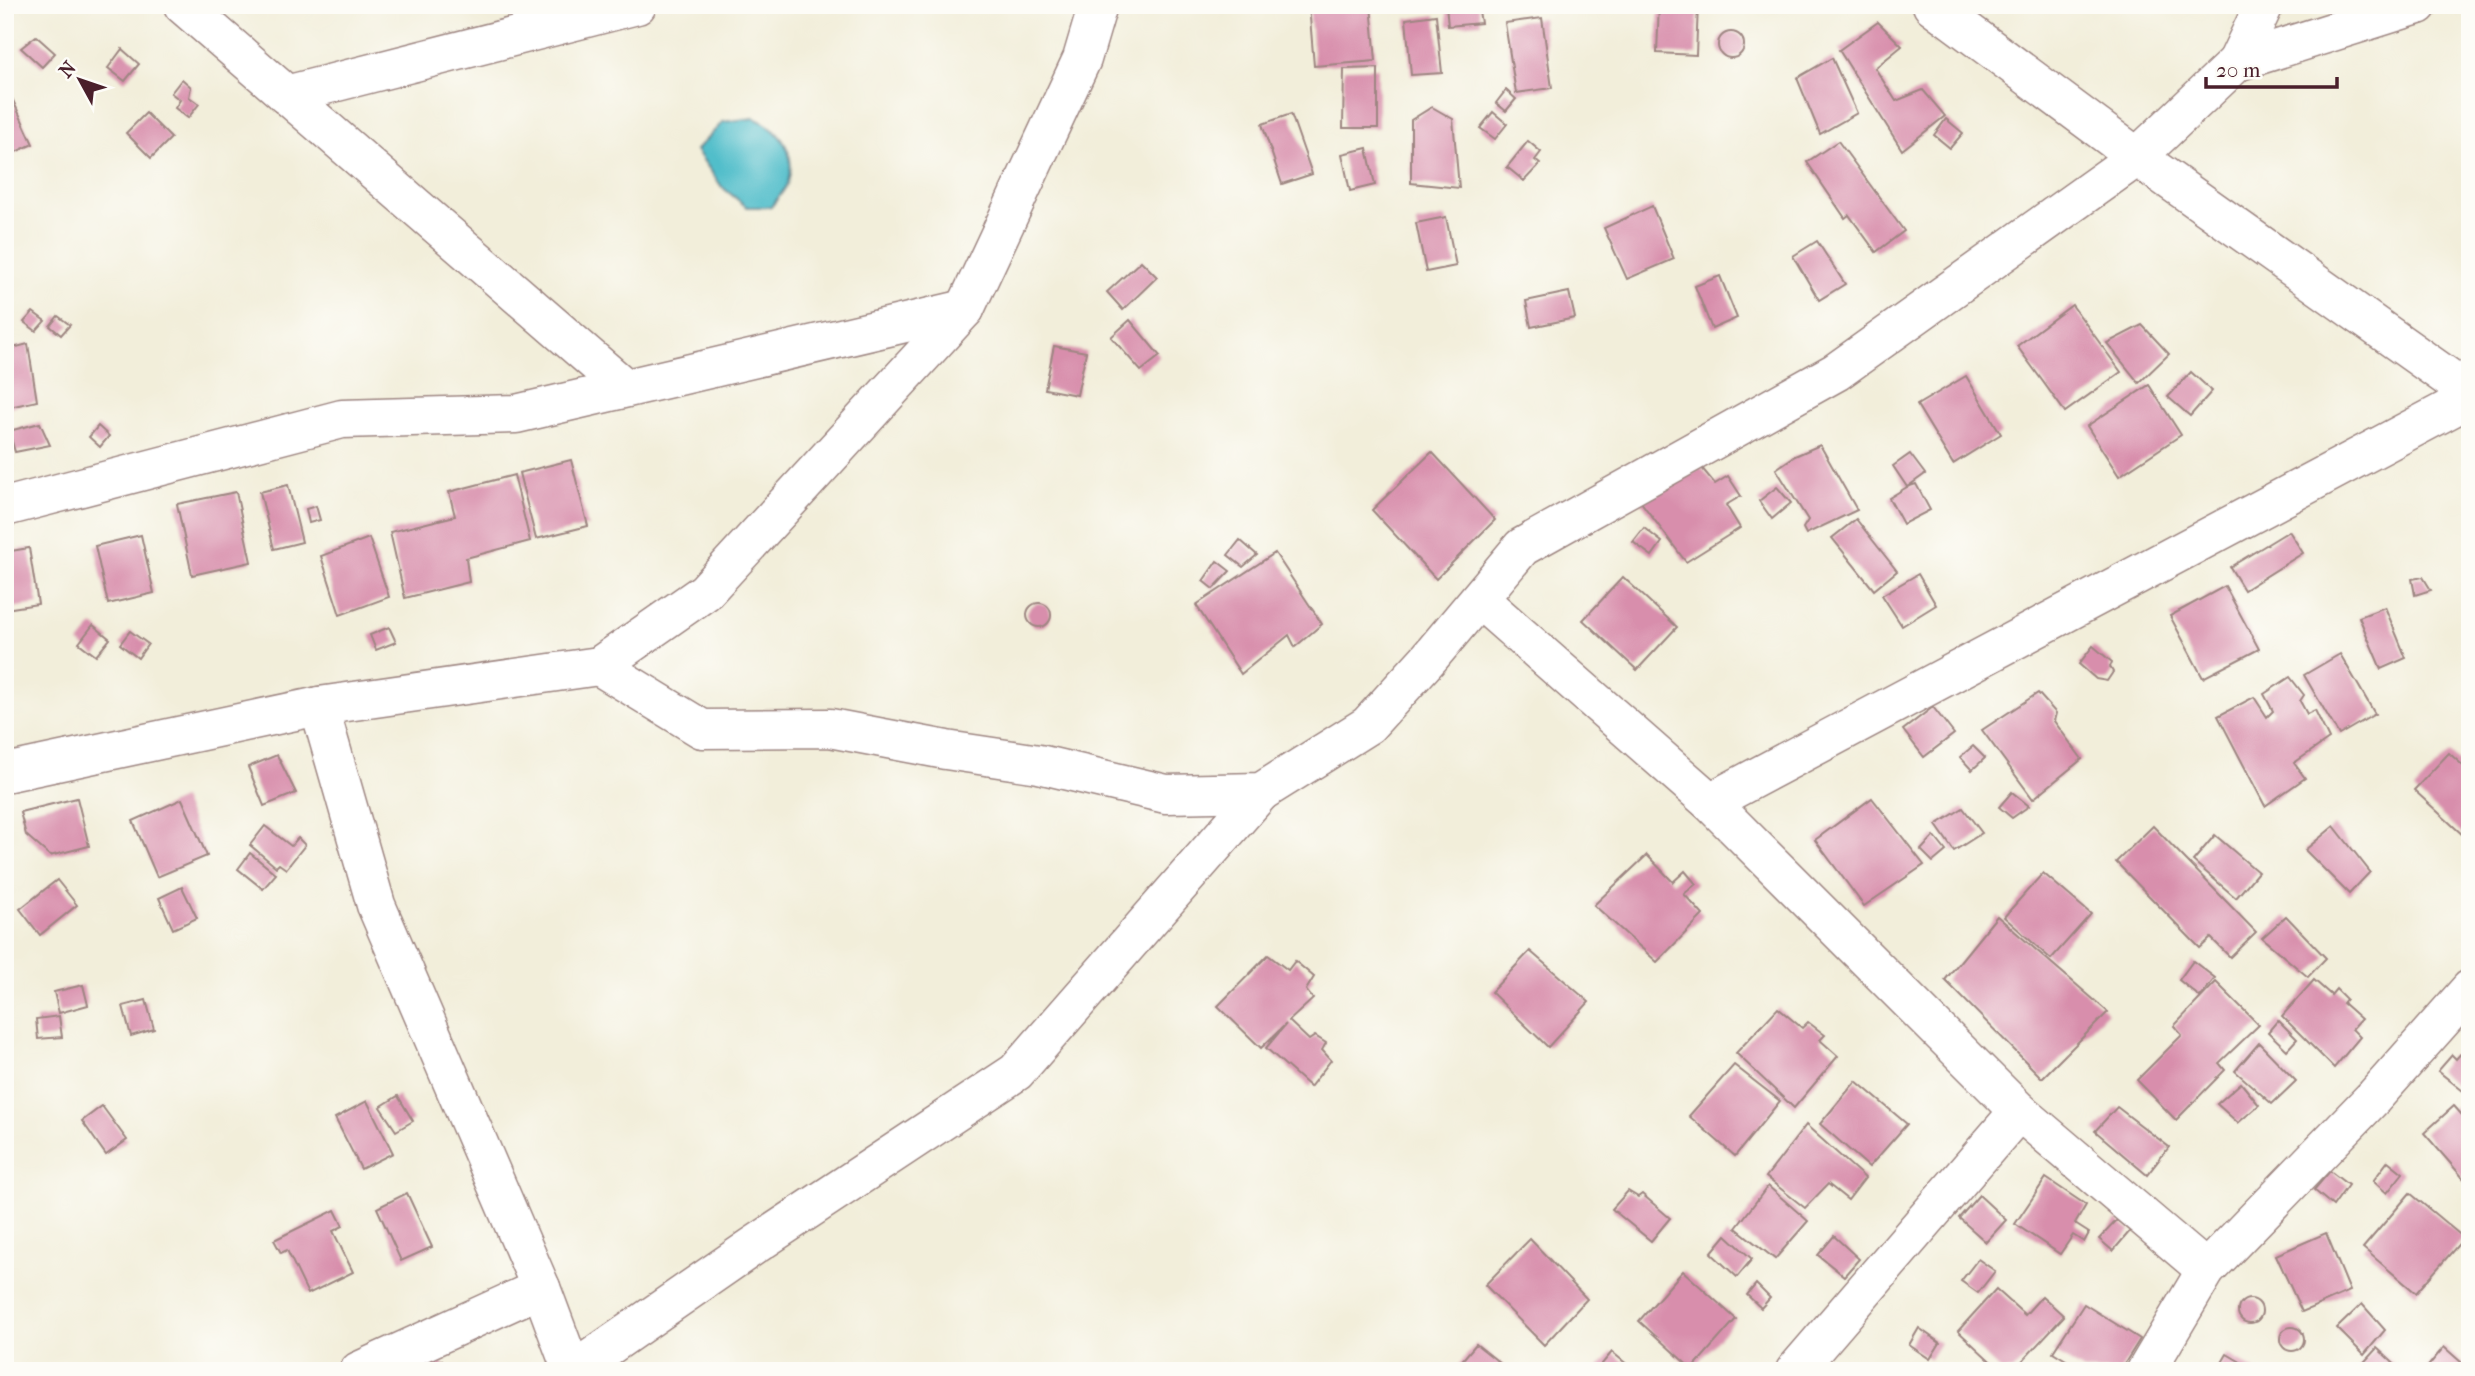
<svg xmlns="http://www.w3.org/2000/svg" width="2475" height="1376" font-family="'IM FELL French Canon',serif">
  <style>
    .water { fill: #51beca; stroke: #4e6e7a; stroke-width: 2 }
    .building { fill: #d88eac }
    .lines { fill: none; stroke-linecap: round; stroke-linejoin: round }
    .minor-casing { stroke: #9e8682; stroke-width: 41 }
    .minor { stroke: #fff; stroke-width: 38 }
  </style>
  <rect width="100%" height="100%" fill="#fdfcf7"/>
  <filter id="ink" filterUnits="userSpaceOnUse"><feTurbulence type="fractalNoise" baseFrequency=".0143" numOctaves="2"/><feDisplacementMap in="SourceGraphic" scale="14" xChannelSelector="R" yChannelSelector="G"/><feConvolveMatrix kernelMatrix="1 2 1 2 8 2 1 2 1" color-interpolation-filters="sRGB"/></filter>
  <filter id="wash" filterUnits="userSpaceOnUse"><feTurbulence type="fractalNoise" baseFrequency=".00686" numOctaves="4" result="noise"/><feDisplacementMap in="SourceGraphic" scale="28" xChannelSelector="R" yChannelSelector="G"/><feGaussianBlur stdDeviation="1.57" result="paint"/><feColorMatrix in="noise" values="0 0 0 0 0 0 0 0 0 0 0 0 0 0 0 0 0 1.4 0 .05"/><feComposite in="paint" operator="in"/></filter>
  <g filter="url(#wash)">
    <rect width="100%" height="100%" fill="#f2eeda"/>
    <path class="water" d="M754 118C782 130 798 155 787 184 784 192 776 200 771 207H747L722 187 696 150 723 122Z"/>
    <g id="blocks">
      <g class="building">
        <polygon points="1309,5 1371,5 1376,61 1314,66"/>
        <polygon points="1446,5 1478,5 1481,23 1448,26"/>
        <polygon points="1659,5 1698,5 1696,55 1657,53"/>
        <polygon points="1436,15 1442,73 1411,75 1406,19"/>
        <polygon points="1542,18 1552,88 1516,93 1505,23"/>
        <polygon points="1878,22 1902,46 1875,68 1896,101 1923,90 1945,116 1902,150 1839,50"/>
        <circle cx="1731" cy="45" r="13"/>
        <polygon points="36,36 55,53 42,67 21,48"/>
        <polygon points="122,49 139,64 125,81 108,68"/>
        <polygon points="1832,58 1857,113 1820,134 1797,78"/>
        <polygon points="1378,68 1378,128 1343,128 1344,69"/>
        <polygon points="182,79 191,87 189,97 199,104 188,118 175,108 180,100 171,93"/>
        <polygon points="5,83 33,144 5,157"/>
        <polygon points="1506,90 1516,99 1506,111 1496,103"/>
        <polygon points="1432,107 1453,119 1459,188 1411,183 1411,120"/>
        <polygon points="1493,112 1507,124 1495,139 1480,128"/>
        <polygon points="146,113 171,138 151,158 126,133"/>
        <polygon points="1291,114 1312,174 1282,184 1262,124"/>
        <polygon points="1946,119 1963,133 1950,148 1934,135"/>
        <polygon points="1528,141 1541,152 1535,160 1540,164 1524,181 1507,167"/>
        <polygon points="1838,141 1904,231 1876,252 1849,215 1845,218 1807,162"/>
        <polygon points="1367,148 1375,185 1350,191 1342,154"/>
        <polygon points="1652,206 1674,259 1627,279 1604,228"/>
        <polygon points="1446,217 1456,266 1426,272 1416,223"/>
        <polygon points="1817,241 1845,284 1819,300 1793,256"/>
        <polygon points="1141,261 1157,277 1123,310 1107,292"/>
        <polygon points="1720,276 1737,318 1712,329 1695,286"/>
        <polygon points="1569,292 1575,318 1531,327 1526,301"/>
        <polygon points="2072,305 2121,372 2065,412 2017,346"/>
        <polygon points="33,312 45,321 36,331 24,322"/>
        <polygon points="58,316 70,325 61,335 50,326"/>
        <polygon points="1130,320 1160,356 1141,371 1111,337"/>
        <polygon points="2142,325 2169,354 2139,383 2107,343"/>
        <polygon points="28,344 37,401 5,408 5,350"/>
        <polygon points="1054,346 1086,352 1077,395 1045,389"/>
        <polygon points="2191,372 2212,391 2190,416 2168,397"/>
        <polygon points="1966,376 2001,434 1953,464 1917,405"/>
        <polygon points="2149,385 2181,435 2119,476 2087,426"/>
        <polygon points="40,423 50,445 15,452 9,431"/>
        <polygon points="98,426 109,436 100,447 89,437"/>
        <polygon points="1820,445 1857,510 1806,534 1803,528 1808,520 1776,469 1795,456"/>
        <polygon points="1432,452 1495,520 1436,579 1372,510"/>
        <polygon points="1910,454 1925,474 1907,487 1916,484 1930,510 1903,524 1889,498 1907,487 1893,466"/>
        <polygon points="571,460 588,526 536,539 519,473"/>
        <polygon points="1701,467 1715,484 1728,476 1741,496 1726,505 1740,528 1686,562 1641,502"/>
        <polygon points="514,475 530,541 466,558 469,582 405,598 390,532 455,516 449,492"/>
        <polygon points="288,485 302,542 274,549 260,492"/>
        <polygon points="1777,487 1791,503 1772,519 1759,501"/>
        <polygon points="236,492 251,562 192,575 177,504"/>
        <polygon points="316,506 320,520 309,523 306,509"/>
        <polygon points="1856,519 1897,571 1874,590 1832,538"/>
        <polygon points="1644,528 1662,542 1652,556 1633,542"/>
        <polygon points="2289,531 2303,553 2244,590 2230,567"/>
        <polygon points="141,535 154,593 108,604 95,546"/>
        <polygon points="369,538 389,597 340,615 321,556"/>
        <polygon points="1240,540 1257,555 1243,567 1228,555"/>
        <polygon points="29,548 38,604 5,609 5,552"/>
        <polygon points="1275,553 1322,624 1295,647 1289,635 1241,674 1196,605"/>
        <polygon points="1217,561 1230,571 1213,589 1203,581"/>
        <polygon points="1918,574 1936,605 1902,626 1882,595"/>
        <polygon points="1623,577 1677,627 1637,670 1583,620"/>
        <polygon points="2423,577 2431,590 2415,595 2412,579"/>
        <polygon points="2225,586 2259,649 2203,678 2170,616"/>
        <circle cx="1039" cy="615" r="12"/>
        <polygon points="2385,607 2406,658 2381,669 2359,617"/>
        <polygon points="93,625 110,639 96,656 79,643"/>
        <polygon points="389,627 396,642 376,650 370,635"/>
        <polygon points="130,631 148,644 138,658 120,644"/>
        <polygon points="2093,646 2112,662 2110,667 2113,672 2107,681 2096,679 2079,664"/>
        <polygon points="2340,654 2375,714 2339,735 2304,675"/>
        <polygon points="2290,677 2304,695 2300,701 2307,714 2315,710 2329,739 2294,763 2305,778 2265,806 2218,716 2254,697 2267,717 2273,711 2264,694"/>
        <polygon points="2038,693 2056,713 2054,721 2082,759 2033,799 1982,730"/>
        <polygon points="1933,707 1954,734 1924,757 1903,730"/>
        <polygon points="1973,746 1985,758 1972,770 1960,757"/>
        <polygon points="2449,753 2470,772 2470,830 2464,836 2414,790"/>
        <polygon points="277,755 296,793 264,806 248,767"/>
        <polygon points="2012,792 2029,806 2012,818 1999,807"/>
        <polygon points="77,798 89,846 50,856 26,835 20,812"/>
        <polygon points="1872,798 1924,865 1864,906 1815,840"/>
        <polygon points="182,799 207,856 157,877 133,821"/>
        <polygon points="1963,808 1982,833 1954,851 1936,825"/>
        <polygon points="265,826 291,846 298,838 305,845 286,869 279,864 276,867 250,845"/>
        <polygon points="2153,826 2256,932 2230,957 2211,938 2200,948 2116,862"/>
        <polygon points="2334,826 2370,872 2349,894 2305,850"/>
        <polygon points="2215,835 2258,872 2236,898 2193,861"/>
        <polygon points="1934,836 1946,851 1933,862 1921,850"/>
        <polygon points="250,853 276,874 263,889 238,869"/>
        <polygon points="1647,855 1673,882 1685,871 1696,884 1684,894 1703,915 1657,962 1594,905"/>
        <polygon points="2043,873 2091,914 2051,959 2004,917"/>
        <polygon points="57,880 77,905 40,935 20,909"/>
        <polygon points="182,887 197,918 173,929 159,898"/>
        <polygon points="1997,916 2108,1012 2042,1078 1945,980"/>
        <polygon points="2286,916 2326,958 2308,977 2262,938"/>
        <polygon points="1530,951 1589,1002 1548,1047 1491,992"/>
        <polygon points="1268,955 1288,970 1295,961 1314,977 1306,990 1313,999 1289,1021 1309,1040 1315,1036 1326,1043 1322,1050 1331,1060 1310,1087 1266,1048 1286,1024 1261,1048 1218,1006"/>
        <polygon points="2193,961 2215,978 2200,997 2179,980"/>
        <polygon points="2314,980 2331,995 2336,989 2346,999 2343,1003 2361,1019 2352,1029 2360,1037 2334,1068 2282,1016"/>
        <polygon points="2216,982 2259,1025 2219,1063 2225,1070 2176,1120 2137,1080 2182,1035 2174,1026"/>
        <polygon points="83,985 88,1005 59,1013 54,992"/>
        <polygon points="146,1000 154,1029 131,1036 123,1006"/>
        <polygon points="1778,1008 1802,1028 1808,1022 1825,1035 1820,1040 1838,1056 1794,1108 1736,1053"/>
        <polygon points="59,1016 62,1037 38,1039 36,1019"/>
        <polygon points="2278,1020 2297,1039 2287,1050 2268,1032"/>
        <polygon points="2259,1043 2296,1081 2272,1104 2235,1071"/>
        <polygon points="2464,1050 2470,1055 2470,1084 2463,1091 2438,1071 2452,1055 2456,1059"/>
        <polygon points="1734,1065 1780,1101 1735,1156 1689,1116"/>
        <polygon points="1856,1081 1907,1124 1869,1167 1820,1124"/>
        <polygon points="2241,1083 2259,1105 2238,1123 2217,1104"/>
        <polygon points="398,1096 413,1121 396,1131 380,1107"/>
        <polygon points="367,1101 393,1153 361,1169 335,1118"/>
        <polygon points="102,1106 127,1140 106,1155 82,1121"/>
        <polygon points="2454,1106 2470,1124 2470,1174 2464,1179 2424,1133"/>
        <polygon points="2117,1107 2169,1147 2147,1175 2095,1131"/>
        <polygon points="1806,1125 1865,1178 1848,1200 1828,1184 1805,1208 1766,1177"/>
        <polygon points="2388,1161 2403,1173 2387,1193 2373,1181"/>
        <polygon points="2330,1171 2348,1185 2333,1206 2314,1190"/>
        <polygon points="2046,1178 2086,1205 2075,1224 2089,1233 2084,1242 2073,1235 2060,1254 2015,1224"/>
        <polygon points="1768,1186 1808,1221 1775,1259 1736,1228"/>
        <polygon points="1628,1191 1638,1197 1642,1194 1670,1218 1651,1241 1612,1209"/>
        <polygon points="407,1193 432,1247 401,1261 377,1208"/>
        <polygon points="2410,1193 2464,1238 2416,1293 2363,1248"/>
        <polygon points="1979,1195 2006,1220 1986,1242 1959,1218"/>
        <polygon points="335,1210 343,1226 333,1231 353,1272 308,1294 287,1250 281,1253 274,1240"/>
        <polygon points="2117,1220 2130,1231 2113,1251 2099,1239"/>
        <polygon points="2326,1233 2350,1291 2302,1312 2276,1255"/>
        <polygon points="1726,1235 1752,1259 1737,1277 1711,1253"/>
        <polygon points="1834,1236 1859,1259 1844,1276 1818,1255"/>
        <polygon points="1530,1239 1587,1299 1544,1345 1485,1285"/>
        <polygon points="1978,1259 1995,1271 1978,1293 1961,1281"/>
        <polygon points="1683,1271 1736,1319 1692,1369 1639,1321"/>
        <polygon points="1756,1284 1770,1298 1761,1308 1747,1295"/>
        <polygon points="1996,1289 2025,1315 2042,1296 2064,1316 2013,1371 2001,1371 1958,1331"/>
        <circle cx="2250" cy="1311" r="12"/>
        <polygon points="2084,1304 2140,1339 2120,1371 2084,1371 2053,1352"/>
        <polygon points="2362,1304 2385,1330 2364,1355 2337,1328"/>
        <circle cx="2292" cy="1339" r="12"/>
        <polygon points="1919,1328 1940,1343 1930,1359 1909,1345"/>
        <polygon points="1476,1344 1510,1371 1453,1371"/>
        <polygon points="2444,1347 2470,1370 2470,1371 2424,1371"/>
        <polygon points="2377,1348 2402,1371 2356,1371"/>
        <polygon points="1612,1352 1629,1366 1625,1371 1596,1371"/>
        <polygon points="2227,1354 2256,1371 2217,1371"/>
        <polygon points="442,1360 444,1371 412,1371 411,1366"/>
      </g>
    </g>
  </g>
  <g filter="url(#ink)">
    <use href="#blocks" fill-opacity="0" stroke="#9e8682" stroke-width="2"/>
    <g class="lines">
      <defs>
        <g id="minor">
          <polyline points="183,5 625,388"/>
          <polyline points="1932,5 2137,157 2470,393"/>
          <polyline points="2237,62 2264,5"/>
          <polyline points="286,95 637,5"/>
          <polyline points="5,507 342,419 516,414 965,309"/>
          <polyline points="1479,599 1710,802 2019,1111 2206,1270"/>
          <polyline points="599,666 702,729 830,728 946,750 1039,764 1166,794 1261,792 1368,725 1430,657 1522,547 1836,372 2137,157 2237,62 2418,5"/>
          <polyline points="319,706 376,905 541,1288 572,1371"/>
          <polyline points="5,773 319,706 599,666 705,592 965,309 1082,59 1098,5"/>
          <polyline points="1710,802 2470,398"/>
          <polyline points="359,1371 541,1288"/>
          <polyline points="573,1371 752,1247 1016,1072 1261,792"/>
          <polyline points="1795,1371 2019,1111"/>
          <polyline points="2146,1371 2206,1270 2374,1097 2470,989"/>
        </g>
      </defs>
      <use href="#minor" class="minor-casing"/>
      <use href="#minor" class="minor"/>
    </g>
  </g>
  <rect width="2475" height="1376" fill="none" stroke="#fdfcf7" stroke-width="28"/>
  <g transform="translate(80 80) rotate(310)" stroke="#fdfcf7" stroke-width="5" paint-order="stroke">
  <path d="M0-5L12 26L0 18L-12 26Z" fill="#4a1f2b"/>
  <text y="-10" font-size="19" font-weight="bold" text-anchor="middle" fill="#4a1f2b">N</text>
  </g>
  <path d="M2206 77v10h131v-10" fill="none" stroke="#4a1f2b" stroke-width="3.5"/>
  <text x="2216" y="77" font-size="21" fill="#4a1f2b" stroke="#fdfcf7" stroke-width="5" paint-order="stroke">20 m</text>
</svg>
